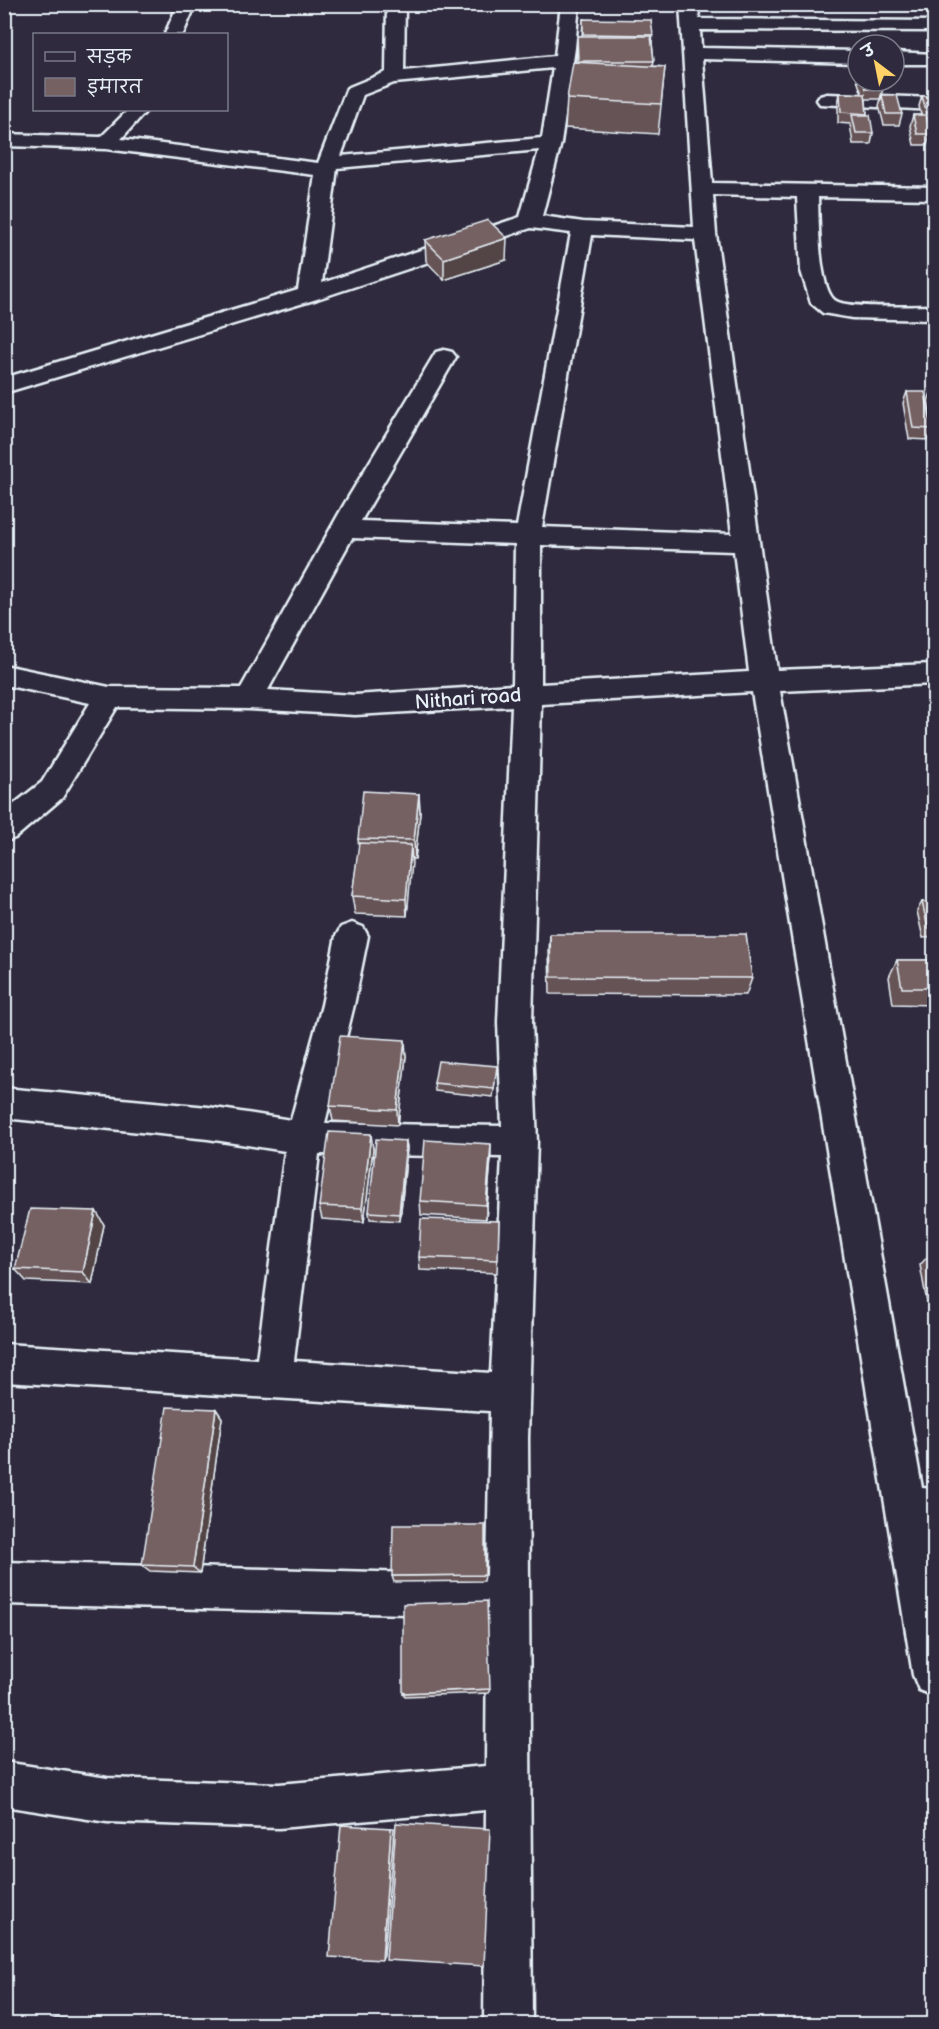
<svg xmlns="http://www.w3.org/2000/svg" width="939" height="2029" font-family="'Balsamiq Sans','Playpen Sans Deva',sans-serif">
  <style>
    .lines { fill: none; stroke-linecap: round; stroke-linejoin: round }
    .minor-casing { stroke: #e8f1f8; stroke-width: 5 }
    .minor { fill: #2f2a3d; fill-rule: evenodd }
    .wall { fill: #655354; stroke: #e8f1f8; stroke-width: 1.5 }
    .shaded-wall { fill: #524445; stroke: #e8f1f8; stroke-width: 1.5 }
    .building { fill: #756162; stroke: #e8f1f8; stroke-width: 1.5 }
    .labels { text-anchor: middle; stroke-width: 6; stroke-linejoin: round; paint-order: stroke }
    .street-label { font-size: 20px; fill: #e8f1f8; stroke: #2f2a3d }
  </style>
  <rect width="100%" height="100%" fill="#2f2a3d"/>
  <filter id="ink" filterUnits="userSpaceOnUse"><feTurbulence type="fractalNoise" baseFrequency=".0167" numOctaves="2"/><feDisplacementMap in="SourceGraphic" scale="12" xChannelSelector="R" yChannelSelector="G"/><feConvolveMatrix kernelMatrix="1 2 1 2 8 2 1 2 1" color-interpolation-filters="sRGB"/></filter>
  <g filter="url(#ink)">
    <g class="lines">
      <defs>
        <g id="minor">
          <polygon points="178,4 196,4 183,34 165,34"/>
          <path d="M387 4H405L404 71 555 56 561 4H579L575 48 561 143 542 216 583 222 694 227 680 4H698L699 19 934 21V31L700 30 701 48 858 51V63L702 59 712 183 934 187V199L818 197C819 219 818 290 836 301 849 309 915 306 934 306V320L852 318 823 313 811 303 801 271 797 197 713 195 716 234 777 670 934 664V684L780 691 922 1488 934 1489V1529H929L934 1558V1696L919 1690 913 1675 752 692 541 704 532 1022 537 1142 528 1438 532 2024H484L486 1810 279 1828 107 1822 4 1806V1762L107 1778 279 1784 486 1766 487 1616 4 1604V1562L487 1575 490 1411 4 1382V1344L257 1359 285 1151 208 1139 4 1118V1088L208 1107 291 1120 322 1005 336 936 341 927 352 923 363 927 368 936 354 1005 325 1123 502 1126 498 1022 512 706 355 715 249 709 117 707 62 798 15 838 4 842V812L42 782 90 703 4 685V665L109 687 241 688 345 503 436 352 444 350 452 352 456 357 361 521 517 526 571 233 531 228 317 299 4 393V378L298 290 315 175 106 149 4 146V134L101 137 128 110H147L121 139 318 163 347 88 386 72ZM553 68 542 138 341 156 363 95 394 83ZM539 150 520 217 322 283 337 168ZM592 235 695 240 732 534 542 527ZM352 538 515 544 513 685 355 695 268 690ZM541 545 734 551 749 672 541 684ZM319 1154 502 1157 491 1373 294 1361Z"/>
          <polygon points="894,52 934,54 934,64 894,64"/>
          <polygon points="827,94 934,98 934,110 820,104 817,100 820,96"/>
        </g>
      </defs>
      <use href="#minor" class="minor-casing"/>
      <use href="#minor" class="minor"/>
    </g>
    <g class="wall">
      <polygon points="583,19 653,35 652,42 654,61 653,66 665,67 658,134 565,128 567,99 576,62 577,36 582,36"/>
      <polygon points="858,77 858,81 880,81 883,89 880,99 866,99 867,115 873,133 871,144 853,144 850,124 838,123 838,104 840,93 862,94 857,80"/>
      <polygon points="882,95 902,114 899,125 884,125 879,106"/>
      <polygon points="922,96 934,96 934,125 928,125 930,134 927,145 914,145 910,126 913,115 921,115 919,106"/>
      <polygon points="425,240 506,260 444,280 426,261"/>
      <polygon points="932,390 934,390 934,432 928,401"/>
      <polygon points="907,392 932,429 928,440 909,439 903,403"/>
      <polygon points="419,794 420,813 415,859 411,859 407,916 355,914 352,896 359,848 358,839"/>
      <polygon points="922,902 934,902 934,937 923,938 917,911"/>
      <polygon points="550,934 752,978 746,995 550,994 549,951"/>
      <polygon points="897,960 934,960 934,1005 893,1004 889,977"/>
      <polygon points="406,1056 398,1125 333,1121 330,1106"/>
      <polygon points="497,1066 493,1097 435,1091 434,1083"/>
      <polygon points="406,1141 407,1148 400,1221 370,1219 369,1212"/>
      <polygon points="373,1149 364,1222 322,1219 319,1206"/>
      <polygon points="491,1158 486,1219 421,1215 420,1201"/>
      <polygon points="96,1211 104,1225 92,1284 26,1281 15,1269"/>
      <polygon points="499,1221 497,1273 420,1270 419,1257"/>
      <polygon points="931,1253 934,1253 934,1324 931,1324 920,1265"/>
      <polygon points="216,1409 222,1418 200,1573 150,1571 142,1565"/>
      <polygon points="485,1575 484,1581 394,1582 392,1576"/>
      <polygon points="490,1689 489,1693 405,1696 403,1693"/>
      <polygon points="56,2018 158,2023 157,2025 43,2025"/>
    </g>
    <g class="shaded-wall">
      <polygon points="507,238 506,260 444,280 444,259"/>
      <polygon points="419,794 420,813 415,859 414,840"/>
      <polygon points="411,845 412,863 407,916 406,899"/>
      <polygon points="405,1040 406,1056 398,1125 397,1110"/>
      <polygon points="371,1134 373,1149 364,1222 362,1208"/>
      <polygon points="406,1141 407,1148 400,1221 399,1214"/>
      <polygon points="491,1144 491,1158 486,1219 486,1205"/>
      <polygon points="96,1211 104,1225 92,1284 83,1272"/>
      <polygon points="216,1409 222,1418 200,1573 193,1567"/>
      <polygon points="391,1828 394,1828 384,1956 382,1960"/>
    </g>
    <g class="building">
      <polygon points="583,19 651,20 653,35 583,34"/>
      <polygon points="577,36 651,36 654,61 578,61"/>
      <polygon points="573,62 665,67 661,104 567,99"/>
      <polygon points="864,81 880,81 883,89 866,89"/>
      <polygon points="840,93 865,94 867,114 841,112"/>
      <polygon points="882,95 897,95 902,114 886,114"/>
      <polygon points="922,96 934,96 934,114 927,114"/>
      <polygon points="852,115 870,115 873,133 856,133"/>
      <polygon points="913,115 926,115 930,134 917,134"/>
      <polygon points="488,220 507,238 444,259 425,240"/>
      <polygon points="932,390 934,390 934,402"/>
      <polygon points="907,392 925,392 932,429 913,428"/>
      <polygon points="363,791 419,794 414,840 358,839"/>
      <polygon points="359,843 411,845 406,899 352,896"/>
      <polygon points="922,902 934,902 934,928 928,928"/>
      <polygon points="550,934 746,934 752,978 551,977"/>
      <polygon points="897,960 934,960 934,988 902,988"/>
      <polygon points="340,1036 405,1040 397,1110 330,1106"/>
      <polygon points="438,1061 497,1066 494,1089 434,1083"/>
      <polygon points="329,1132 371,1134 362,1208 319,1206"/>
      <polygon points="376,1139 406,1141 399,1214 369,1212"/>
      <polygon points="425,1140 491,1144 486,1205 420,1201"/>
      <polygon points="30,1209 96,1211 83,1272 15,1269"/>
      <polygon points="421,1219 499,1221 498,1260 419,1257"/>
      <polygon points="931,1253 934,1253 934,1272"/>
      <polygon points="167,1407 216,1409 193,1567 142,1565"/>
      <polygon points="393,1525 485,1525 485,1575 392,1576"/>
      <polygon points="487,1601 490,1689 403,1693 403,1604"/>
      <polygon points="396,1823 490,1829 484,1966 386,1960"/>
      <polygon points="341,1825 391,1828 382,1960 329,1957"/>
    </g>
  </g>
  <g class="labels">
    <g class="street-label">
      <text transform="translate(468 698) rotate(-4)" y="7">Nithari road</text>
    </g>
  </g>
  <rect width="939" height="2029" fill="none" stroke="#2f2a3d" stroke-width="24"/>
  <rect x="12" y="12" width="915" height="2005" fill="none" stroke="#e8f1f8" stroke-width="2" filter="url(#ink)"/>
  <rect x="33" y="33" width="195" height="78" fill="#2f2a3d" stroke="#797a88" stroke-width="1.5"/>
  <rect x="45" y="52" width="30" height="9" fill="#2f2a3d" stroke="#797a88" stroke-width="1.5"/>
  <text x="87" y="63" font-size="18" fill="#e8f1f8">सड़क</text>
  <rect x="45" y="78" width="30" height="18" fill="#756162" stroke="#797a88" stroke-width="1.5"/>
  <text x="87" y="93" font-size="18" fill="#e8f1f8">इमारत</text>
  <g transform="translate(876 63) rotate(328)"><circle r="28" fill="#2f2a3d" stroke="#797a88" stroke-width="1.5"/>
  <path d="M0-4.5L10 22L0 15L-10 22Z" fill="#ffd166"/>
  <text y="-9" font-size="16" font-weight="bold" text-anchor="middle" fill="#e8f1f8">उ</text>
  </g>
</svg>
